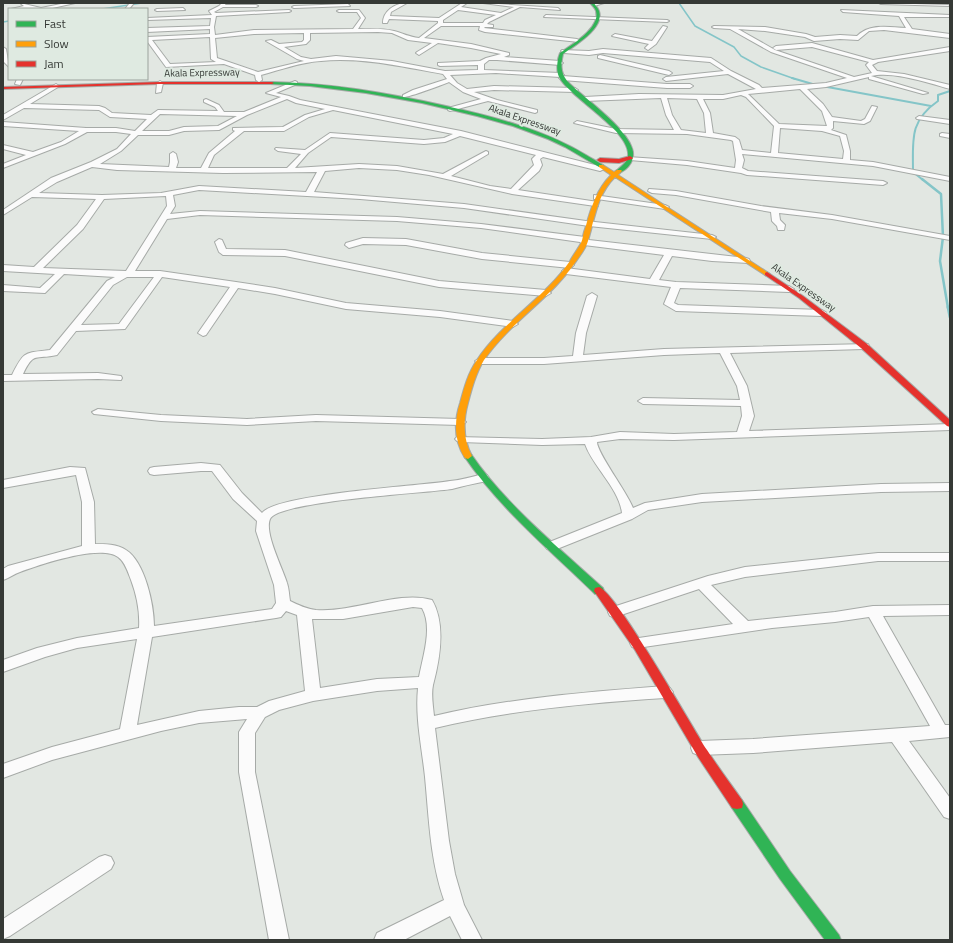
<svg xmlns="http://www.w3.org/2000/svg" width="953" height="943" font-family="'Titillium Web',sans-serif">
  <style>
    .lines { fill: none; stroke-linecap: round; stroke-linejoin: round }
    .stream-far3 { stroke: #84c5c8; stroke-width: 1.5 }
    .stream-far2 { stroke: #84c5c8; stroke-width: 2 }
    .stream-far1 { stroke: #84c5c8; stroke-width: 2.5 }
    .stream { stroke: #84c5c8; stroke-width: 3 }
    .street-casing { stroke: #a6aaa7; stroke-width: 2 }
    .fast-casing { stroke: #a6aaa7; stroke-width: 2 }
    .slow-casing { stroke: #a6aaa7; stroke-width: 2 }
    .jam-casing { stroke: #a6aaa7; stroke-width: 2 }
    .street { fill: #fbfbfb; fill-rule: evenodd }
    .fast { fill: #30b455; fill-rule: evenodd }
    .slow { fill: #ff9f0a; fill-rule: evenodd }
    .jam { fill: #e5322d; fill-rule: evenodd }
    .labels { text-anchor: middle; stroke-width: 4; stroke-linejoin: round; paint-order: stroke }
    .far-street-label { font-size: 10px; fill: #353935; stroke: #dfeae1 }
  </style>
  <rect width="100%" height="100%" fill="#e2e7e2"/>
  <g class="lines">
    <g class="stream-far3">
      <polyline points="679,3 695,26 734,47 741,56 761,67 795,79"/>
      <polyline points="102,9 142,3"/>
      <polyline points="3,22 9,21"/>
    </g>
    <g class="stream-far2">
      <polyline points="792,78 816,85"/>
      <polyline points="822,86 931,106"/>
      <path d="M923 180 913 172C913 140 909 121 938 101V95L950 91"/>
    </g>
    <polyline class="stream-far1" points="922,179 941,194 943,237 940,261 948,308"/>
    <polyline class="stream" points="948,307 950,317"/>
    <defs>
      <g id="street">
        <polygon points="20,3 41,8 66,3 75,3 48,9 11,9 24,6"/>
        <polygon points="130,3 134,3 129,9 125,9"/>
        <path d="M222 3H226L225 5H256L258 6 256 7H223L214 12 216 13 289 10 291 11 289 12 216 16 214 27 215 35 254 30 353 29 361 18 357 12H339L337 11 339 10H359L365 18 358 29C370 29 382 28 394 31 402 33 409 37 419 38L438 23V21L389 19 387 23H383C383 11 395 3 407 3L391 12 390 16 439 18 462 3H467L461 7 501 13 514 7 483 3 558 8 560 10 520 7 489 22 487 24 493 25V27H485L484 28 577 39 580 41 579 42 485 32 479 30 480 26H441L424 38 471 44 509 53V55L504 57 560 61 563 63 560 65 497 60H489L484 64V70L561 73 564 75 563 76 667 84H690L693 86 690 88H667L562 80 559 78 560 77 496 73 450 75 457 83 467 89 494 86 575 88 578 90 575 92 494 90 474 92 497 100 537 110V112L535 113 488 101 450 111 448 110V108L481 99 463 92 449 82C442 85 407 98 403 97V95L413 90 447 79 443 74C404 67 361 57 321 61 301 62 280 70 261 75L262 80 259 82 256 80 255 75 224 64 166 67 147 41V37L210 34V29L147 32V28L210 26 211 18 147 20V18L212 15 209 11 219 6ZM458 10 496 15 485 20 483 23H443V20ZM378 32 392 33 408 40 432 43 417 52 416 53 419 55 438 43 471 48 501 54 486 58 480 61 438 63V65L440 66 478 65V70L445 71 392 61 336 56 311 59 301 57 284 47 306 44 310 40V33ZM304 33V40L302 42 279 44 271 40 266 41 297 59 304 61 258 72 217 58 215 38 254 34ZM210 37 211 59 216 62 170 64 152 40Z"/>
        <polygon points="596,3 604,3 594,6 592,5"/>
        <polygon points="879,3 948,5 950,6 881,4"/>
        <polygon points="348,4 350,6 294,8 292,7 294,6"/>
        <polygon points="183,8 185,10 157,11 155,10 157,9"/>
        <path d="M841 10 950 15V17H904L912 29 950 34V38L884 30 869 31 858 40 840 39 814 41 805 37 765 31 738 29 775 50 854 77 872 73 866 65 869 62 812 47 776 50 773 48 776 46 812 43 873 60 950 47V51L878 62 872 65 877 71 904 74 950 85V89C928 83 894 71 871 76L928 93 923 94 869 79V77L826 87 807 89 823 104 832 117 861 121 865 119 872 106 877 107 870 121 864 124 833 121V128L831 130 846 135 850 151V160L873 162 950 177V181L873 166 742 154 744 160 742 168 748 171 883 181 887 183 883 185 747 175 741 173 687 165 630 160 626 158 628 157 687 161 735 168 736 160 733 141 731 140 687 134 616 133 574 123 577 121 616 129 674 130 666 115 661 98 585 101 582 99 585 97 639 94 723 95 756 89 728 74 666 81 663 79 666 77 724 71 710 62 603 53 589 55 564 53 561 51 562 50 589 51 603 49 711 58 731 71 759 85 762 88 826 83 847 78 771 52 730 29 714 28 712 27 714 26 765 27 806 34 815 37 840 35 857 36C870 23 889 27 906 28L899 16 843 12ZM800 89 822 111 827 126 779 124 748 94ZM741 95 746 97 774 126 771 153 742 150 739 140 735 137 713 133 710 113 703 99H723ZM667 98 697 99 704 113 706 133 681 130 672 115ZM780 128 822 131 840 136 844 151 843 159 778 153Z"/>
        <polygon points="546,15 667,20 669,21 667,22 544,17"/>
        <polygon points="663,26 667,27 656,44 648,50 645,48 649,44 612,36 615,34 652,41"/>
        <polygon points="3,47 6,49 9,67 3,61"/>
        <polygon points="600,55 669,71 672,73 669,75 598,58 598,56"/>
        <polygon points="17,79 23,79 20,85 15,84"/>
        <polygon points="160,81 163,83 161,92 156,93 157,83"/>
        <path d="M295 81 297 82V84L276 93 289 96 300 100 461 131 603 167 604 169 600 171 543 157 540 159 542 165 539 171 518 190 598 202V206H595L512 194 429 175 397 170 359 168 325 171 314 192 464 204 586 221 712 235 716 237 712 239 589 226 464 208 360 199 199 190 173 195 175 206 170 214 200 211 397 217 481 224 585 237 589 240 746 258 749 259 750 261 749 263 712 261 672 256 659 280 676 282 789 286 794 289 789 292 680 288 674 303 678 305 822 310 827 313 822 316 676 311 664 304 671 287 566 274 562 271 566 268 650 279 664 255 584 245 580 242 481 228 397 221 200 215 167 219 135 271H160L236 282 275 288 346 303 440 311 513 321 518 324 513 327 440 317 346 309 275 294 238 288 206 335 203 336 198 333 230 287 162 277 125 329 76 331 57 355C35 360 34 351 23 374L98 373 121 376 122 378 121 380 98 379 3 381V375H12C24 351 24 353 50 350L107 281 115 277 64 274 45 293 3 291V285L40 288 55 274 3 271V265L34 267 77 225 96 199 32 197 3 215V210L51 178 91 162 117 149 131 134 116 132H87L65 144 3 168V164L26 155 3 149V145L33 152 61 142 79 131 3 126V122L86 128H116L135 131 147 119 110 117 99 110 24 108 3 120V115L56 84 59 86 58 87 30 104 99 106 105 108 112 113 151 115 158 110 218 111 215 107 204 102V100L206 99 219 105 224 112H244L281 97 266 93ZM287 99 296 103 325 109 305 115 283 127 233 128V130L235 131 209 153 201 168H176L178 162 176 154 173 152 170 154V162L169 167 100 164 121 151 138 135H169L184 131 219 130 247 115ZM333 110 453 134 444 138 424 140 330 133 305 150 276 148 275 149 278 151 301 154 287 168H208L214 155 244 131H284L309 117ZM160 114 237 116 218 126 184 127 169 131H142ZM460 136 536 155 532 159 534 165 511 189 490 186 451 176 488 154V152L486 151 443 174 397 166 359 164 295 168 308 153 331 137 424 144 445 142ZM92 167 117 170 223 173 317 172 306 192 199 186 161 193 102 195 39 193 57 182ZM166 196 167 206 126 271 43 268 83 229 104 199ZM127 277H154L119 324 81 325 113 285Z"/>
        <polygon points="919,116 950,120 950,124 917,119 916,118"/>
        <polygon points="942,133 950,134 950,138 940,136 940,134"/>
        <polygon points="649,189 676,191 761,206 832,215 950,236 950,240 832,219 779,213 780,220 785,225 784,230 778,230 777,226 772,221 771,212 676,195 652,193 648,191"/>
        <polygon points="594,195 665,205 669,207 665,209 597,199 594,199"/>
        <polygon points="363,238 406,239 482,253 570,262 574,265 570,268 482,259 406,245 363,244 349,248 345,245 346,243"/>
        <polygon points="219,239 222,240 226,249 285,250 439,281 546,290 551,293 546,296 439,287 285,256 223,255 219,252 215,242"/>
        <path d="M592 293 597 296 586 333 583 355 664 349 868 344 869 346 864 349 730 353 747 386 754 416 749 431 950 424V430L674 440 620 439 597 442C597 453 627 492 633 508L645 503 702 494 881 484 950 483V491L881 492 702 502 648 510 632 519 557 549 552 550 547 549 545 546 547 543 622 513C619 488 593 467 585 444L542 445 461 442 457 441 455 439 457 437 542 439 591 437 620 432 674 434 737 432 742 416 741 406 643 404 638 401 643 398 740 400 737 386 720 353 664 355 544 364H480L475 361 480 358H544L573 356 576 333 587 296Z"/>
        <polygon points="98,409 161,415 247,419 316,415 460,419 466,422 460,425 316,421 247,425 161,421 94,414 92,412"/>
        <path d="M201 463 220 465 242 493 262 513C276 494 420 486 450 481 461 480 472 477 483 474L487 475 489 478 487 481C476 483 463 486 452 489 426 493 278 501 270 519 264 533 283 569 287 583 289 589 289 595 290 601 298 605 307 609 316 610 353 613 398 590 432 600 446 624 440 659 433 685 431 694 433 706 434 716 510 698 587 692 665 686L670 688 673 692 670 696 665 698C588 703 511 710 435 728L449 841 455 874 464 905 482 940H462L450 916 404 940H374L377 933 444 900C430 860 429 818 425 777 422 748 415 718 418 688L377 691 313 701 279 710 265 717 255 733V772L289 940H269L239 772V732L247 719 199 723 161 731 52 760 3 778V764L52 747 120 729 137 639 77 648 45 657 3 672V660L37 648 77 638 139 628C140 612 137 596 131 580 128 572 125 562 118 557 100 544 39 565 20 572 14 574 9 578 3 580V569L8 566 82 546V502L76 475 3 488V480L70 467 85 468 94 502 95 544C105 544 117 544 126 550 145 562 154 605 154 626L272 609 276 603 274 585 256 531 257 521 233 499 212 471H201L154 475 150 474 148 471 150 468 154 467ZM413 607 422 608C433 627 423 656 419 677L377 679 320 688 312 619H343ZM286 611 297 615 305 691 269 701 257 707H239L199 711 137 725 152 637 276 618 281 617Z"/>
        <polygon points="878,553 950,553 950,561 878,561 745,577 711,585 748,621 835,612 873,606 950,605 950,615 883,616 945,725 950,725 950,737 909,741 950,798 950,819 944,817 892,742 753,753 699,755 693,753 691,748 693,743 699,741 753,739 930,726 869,617 835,622 772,628 637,648 632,647 630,643 632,639 733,624 699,589 615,617 610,616 608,612 610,608 708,576 745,567"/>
        <polygon points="105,855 111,857 114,863 111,869 10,936 3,939 3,919 99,857"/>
      </g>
      <g id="fast">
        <path d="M590 3H594C595 5 598 8 599 11 605 28 574 46 563 54 560 67 561 75 570 84 587 100 625 127 632 148 636 159 629 169 619 173L616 171C620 167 627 163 628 157 632 131 571 99 559 77 556 70 557 60 560 53 571 45 601 28 596 11 595 8 592 5 590 3Z"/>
        <path d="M272 82C331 83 389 93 446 106 494 117 543 129 586 155 592 159 599 162 604 166L599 167 565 147 548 139 513 126 477 116 422 103 366 93 310 86 270 84Z"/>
        <path d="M468 453 471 454C506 505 557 546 603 588L604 591 603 594H595C550 550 499 508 464 456Z"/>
        <polygon points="737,799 742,800 790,871 839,935 841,940 825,940 780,879 732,808 731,804 732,800"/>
      </g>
      <path id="slow" d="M599 165H603L614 172 617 170H621L622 171 618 175 770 274 767 276 765 275 615 177C597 195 595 218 588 241 586 248 581 254 577 260 552 298 510 322 484 360 476 373 472 388 468 403 463 421 463 439 472 456L468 459 465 458C454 441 454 421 460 403 464 388 468 373 477 360 502 322 544 299 570 261 573 255 578 249 581 243 583 239 583 233 585 229 591 208 596 190 611 175L599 167Z"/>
      <g id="jam">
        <polygon points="160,82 272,82 274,83 272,84 160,84 3,89 3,87"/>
        <polygon points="630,156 633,158 632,159 619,163 600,162 597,160 600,158 619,159"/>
        <polygon points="767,272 803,296 867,344 950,420 950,427 947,426 861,348 799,298 765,275 765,273"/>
        <path d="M599 587C616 592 692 727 707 750 718 767 730 783 742 800L743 804 742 808 737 809 732 808 698 757 635 650 594 591 595 588Z"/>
      </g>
    </defs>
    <use href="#street" class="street-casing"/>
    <use href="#fast" class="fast-casing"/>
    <use href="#slow" class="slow-casing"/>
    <use href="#jam" class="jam-casing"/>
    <use href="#street" class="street"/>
    <use href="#fast" class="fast"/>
    <use href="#slow" class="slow"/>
    <use href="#jam" class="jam"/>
  </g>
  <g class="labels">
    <g class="far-street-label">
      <text transform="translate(202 72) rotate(-1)" y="4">Akala Expressway</text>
      <text transform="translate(525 119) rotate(19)" y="4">Akala Expressway</text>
      <text transform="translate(804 287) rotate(35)" y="4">Akala Expressway</text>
    </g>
  </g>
  <rect width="953" height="943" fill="none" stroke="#353935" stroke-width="8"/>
  <rect x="8" y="8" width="140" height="72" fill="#dfeae1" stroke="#9ba39c"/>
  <rect x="16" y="21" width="20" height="6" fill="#30b455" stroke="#9ba39c"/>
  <text x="44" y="28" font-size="12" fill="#353935">Fast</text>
  <rect x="16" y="41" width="20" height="6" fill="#ff9f0a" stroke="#9ba39c"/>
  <text x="44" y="48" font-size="12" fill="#353935">Slow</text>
  <rect x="16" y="61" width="20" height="6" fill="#e5322d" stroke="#9ba39c"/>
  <text x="44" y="68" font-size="12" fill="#353935">Jam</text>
</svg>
